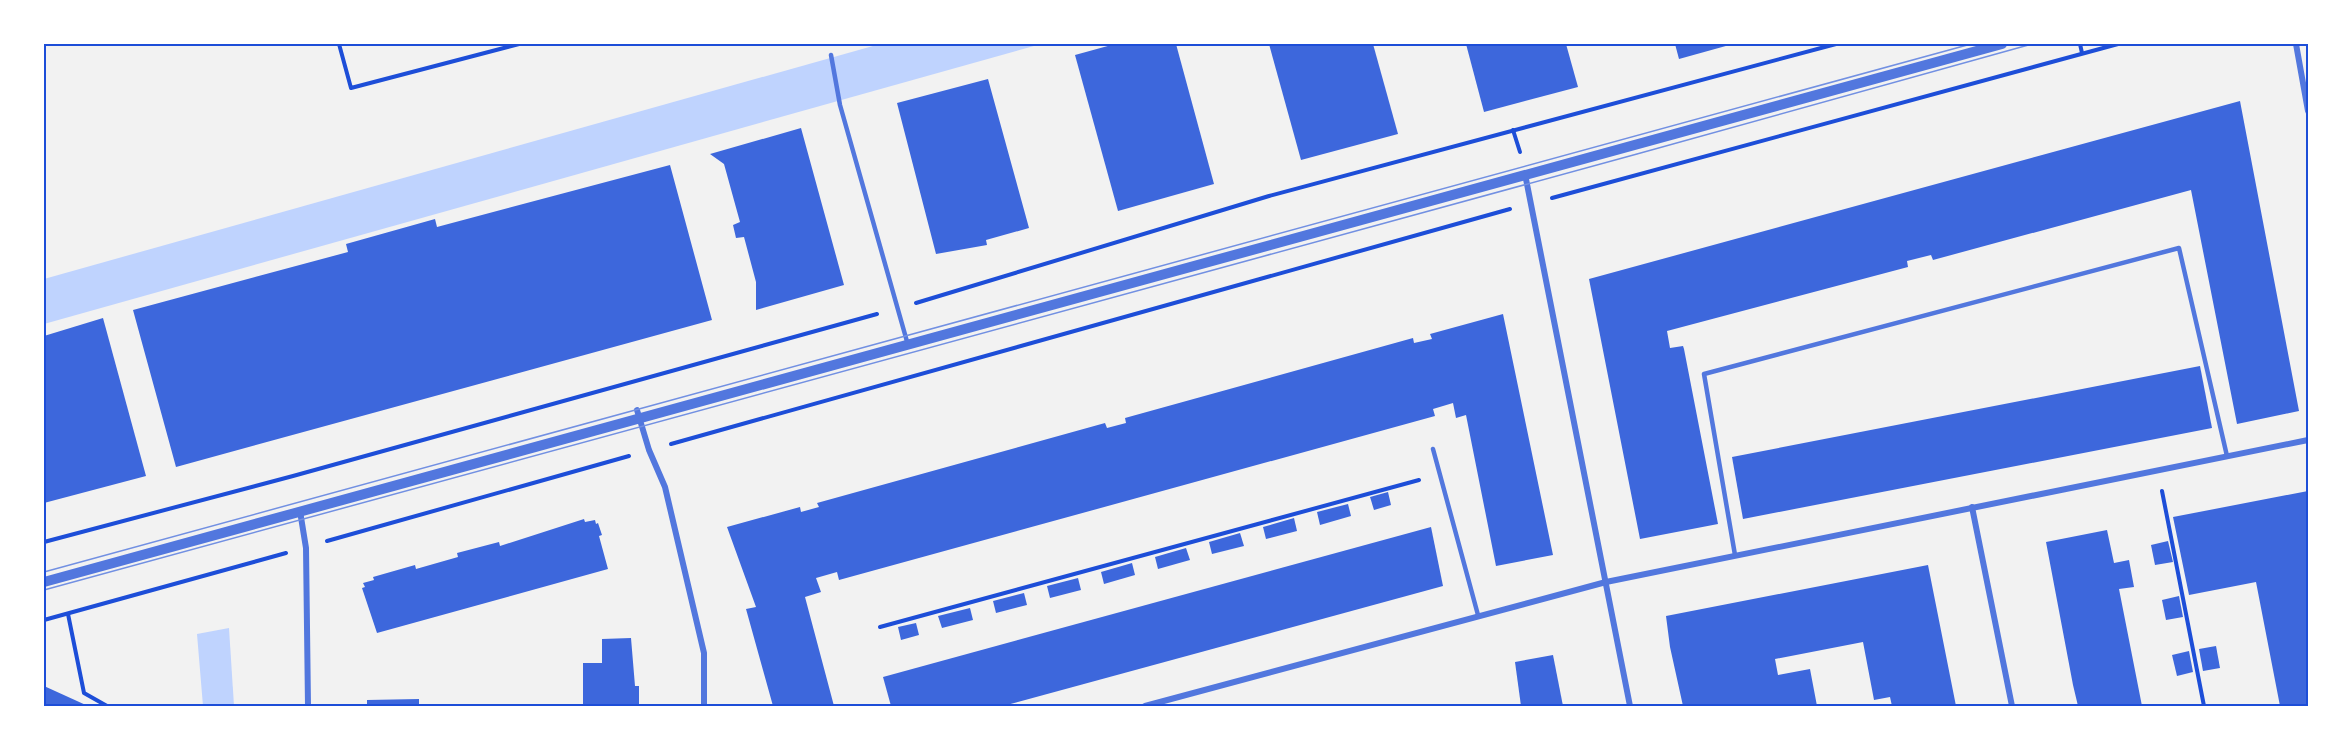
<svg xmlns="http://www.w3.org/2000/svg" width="2352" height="750" font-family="'Open Sans',sans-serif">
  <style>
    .water { fill: #bfd3fe }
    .building { fill: #3d67dc }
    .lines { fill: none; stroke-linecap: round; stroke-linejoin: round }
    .path { stroke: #1d4ed8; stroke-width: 4 }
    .service { stroke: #5277de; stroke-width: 4.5 }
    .minor { stroke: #5277de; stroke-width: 6 }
    .tertiary { stroke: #5277de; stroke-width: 10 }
    .tram { stroke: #7290e2; stroke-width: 1.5 }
    .neatline { fill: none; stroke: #1d4ed8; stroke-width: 2 }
  </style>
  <rect width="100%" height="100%" fill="#f2f2f2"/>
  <g class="water">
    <polygon points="880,44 1041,44 44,324 44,279"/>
    <polygon points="229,628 234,706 203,706 197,634"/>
  </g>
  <g class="building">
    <polygon points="1115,44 1176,44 1214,184 1118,211 1075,55"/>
    <polygon points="1269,44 1373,44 1398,134 1301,160"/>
    <polygon points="1466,44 1566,44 1578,87 1484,112"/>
    <polygon points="1675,44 1733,44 1679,59"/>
    <polygon points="988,79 1029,228 986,240 987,245 936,254 897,103"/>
    <polygon points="2240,101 2299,411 2237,424 2191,190 1933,260 1931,255 1907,261 1908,267 1667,331 1670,348 1683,346 1684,349 1718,524 1640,539 1589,279"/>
    <polygon points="801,128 844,285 756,310 756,282 744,237 736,238 733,225 740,222 724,164 710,154"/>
    <polygon points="670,165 712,320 176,467 133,310 348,252 346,244 435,219 437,227"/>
    <polygon points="1503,314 1553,555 1496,566 1466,415 1456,418 1453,403 1433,409 1435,416 839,580 837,572 816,578 821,592 805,597 834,706 773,706 746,609 756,607 727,527 800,507 801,512 819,507 817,503 1105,423 1107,428 1126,423 1125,418 1413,338 1414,343 1432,339 1430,334"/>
    <polygon points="103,318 146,476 44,503 44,336"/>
    <polygon points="2200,366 2212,428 1743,519 1732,457"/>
    <polygon points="2308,491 2308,706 2280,706 2256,582 2189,595 2173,517"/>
    <polygon points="1388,492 1391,505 1374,510 1370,497"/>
    <polygon points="1348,504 1351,516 1320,525 1317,512"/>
    <polygon points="1294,518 1297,531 1266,539 1263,527"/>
    <polygon points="584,519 585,522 595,520 596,524 598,523 602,535 599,536 608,569 377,633 362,588 365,587 363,583 374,580 373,577 415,565 416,569 458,557 457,553 499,542 500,546"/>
    <polygon points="1431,527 1443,586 1003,706 891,706 883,677"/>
    <polygon points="2107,530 2114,563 2129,560 2134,587 2119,589 2142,706 2078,706 2073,685 2046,542"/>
    <polygon points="1240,533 1244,546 1212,554 1209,542"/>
    <polygon points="2168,541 2173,562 2155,565 2151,545"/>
    <polygon points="1186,548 1190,560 1158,569 1155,557"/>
    <polygon points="1132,563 1135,575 1104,584 1101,572"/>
    <polygon points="1928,565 1956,706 1892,706 1890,697 1874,700 1863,642 1775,659 1778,675 1810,669 1817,706 1683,706 1670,647 1666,616"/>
    <polygon points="1078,578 1081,590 1050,598 1047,586"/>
    <polygon points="1024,593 1027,605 996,613 993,601"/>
    <polygon points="2179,596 2183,617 2166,620 2162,600"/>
    <polygon points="970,608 973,620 942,628 938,616"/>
    <polygon points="916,623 919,635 901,640 898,627"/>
    <polygon points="631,638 635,686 639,686 639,706 583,706 583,663 602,663 602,639"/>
    <polygon points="2216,646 2220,668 2203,671 2199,649"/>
    <polygon points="2189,651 2193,672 2177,676 2172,655"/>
    <polygon points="1553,655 1563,706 1521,706 1515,662"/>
    <polygon points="44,686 88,706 44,706"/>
    <polygon points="419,699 419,706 367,706 367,700"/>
  </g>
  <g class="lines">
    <g class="path">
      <polyline points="339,44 351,88 519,44"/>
      <polyline points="2080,44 2082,53"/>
      <polyline points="1513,130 1520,152"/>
      <polyline points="1552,198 2118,44"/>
      <polyline points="916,303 1269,196 1836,44"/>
      <polyline points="671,444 1510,209"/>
      <polyline points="2162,491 2204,706"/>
      <polyline points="327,541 629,456"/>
      <polyline points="44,542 293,476 877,314"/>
      <polyline points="68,614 84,693 107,706"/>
      <polyline points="44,620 286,553"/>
      <polyline points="880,627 1419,480"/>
    </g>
    <g class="service">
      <polyline points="831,55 840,105 908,345"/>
      <polyline points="1433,449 1478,615"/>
      <polyline points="1735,555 1704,374 2179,248 2227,456"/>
    </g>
    <g class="minor">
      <polyline points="2296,44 2308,111"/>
      <polyline points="1525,174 1630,706"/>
      <polyline points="637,410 649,450 665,487 704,653 704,706"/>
      <polyline points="1972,507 2012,706"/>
      <polyline points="300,511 306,548 308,706"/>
      <polyline points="1145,706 1606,582 2308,440"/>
    </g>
    <polyline class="tertiary" points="44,582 2002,44"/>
    <g class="tram">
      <polyline points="44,572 1971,44"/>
      <polyline points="44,590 1637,154 2032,44"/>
    </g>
  </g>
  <rect width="2352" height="750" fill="none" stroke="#ffffff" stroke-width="90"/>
  <rect x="45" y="45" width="2262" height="660" class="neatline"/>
</svg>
